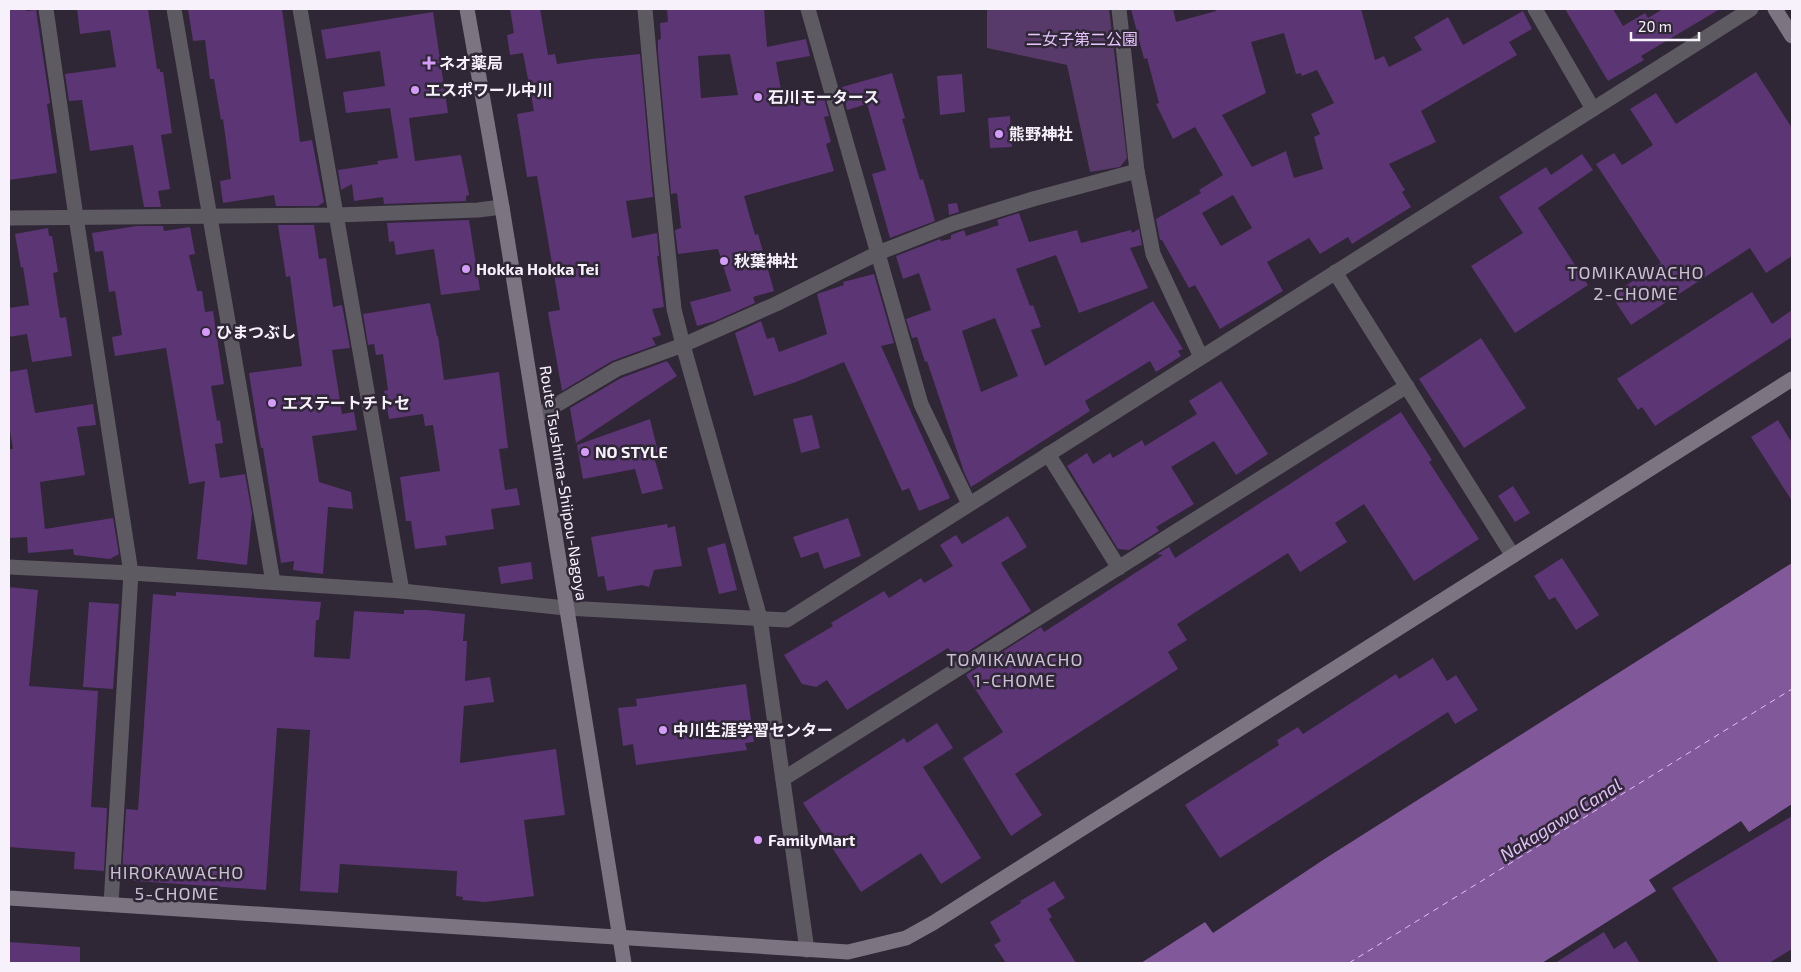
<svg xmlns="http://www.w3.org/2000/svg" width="1801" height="972" font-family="'Exo 2','Noto Sans JP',sans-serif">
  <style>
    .green { fill: #573a6a }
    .water { fill: #81599b }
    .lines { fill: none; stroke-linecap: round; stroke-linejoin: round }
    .ferry { stroke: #e1c0f8; stroke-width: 1; stroke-dasharray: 6 5; stroke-linecap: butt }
    .building { fill: #5c3574; fill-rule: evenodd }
    .street { stroke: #5e5a62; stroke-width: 15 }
    .secondary { stroke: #7c7481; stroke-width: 15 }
    .poi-dot { fill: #d59cfb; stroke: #2f2636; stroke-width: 2 }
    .labels { text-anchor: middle; stroke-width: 5; stroke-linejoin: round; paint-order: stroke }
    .park-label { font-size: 16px; fill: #e6c5fd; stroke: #2f2636 }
    .poi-label { font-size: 16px; font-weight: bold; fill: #f7f1fb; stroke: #2f2636; text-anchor: start }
    .street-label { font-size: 16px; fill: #f7f1fb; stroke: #2f2636 }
    .neighbourhood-label { font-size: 18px; letter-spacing: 1px; fill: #cabfd3; stroke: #2f2636 }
    .water-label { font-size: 18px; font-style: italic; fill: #e1c0f8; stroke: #2f2636 }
  </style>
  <rect width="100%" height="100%" fill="#2f2636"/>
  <polygon class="green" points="987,9 1109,9 1127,158 1120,167 1090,172 1067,65 987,48"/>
  <polygon class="water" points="1792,563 1792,804 1749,832 1741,821 1649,880 1656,891 1542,963 1141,963 1205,922 1213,933 1326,858"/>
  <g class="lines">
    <polyline class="ferry" points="1349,963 1792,689"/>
  </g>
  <g class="building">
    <polygon points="9,9 26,9 26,11 36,10 50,103 47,104 57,173 9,180"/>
    <polygon points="77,9 148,9 157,69 160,69 160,72 163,72 172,133 161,135 170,189 158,191 161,207 144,207 133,145 90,151 82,100 69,101 65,74 116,67 110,30 80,34"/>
    <polygon points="188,9 282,9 300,142 312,140 324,202 318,206 276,206 274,195 223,203 220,181 231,179 223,119 221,120 214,79 210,79 205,40 193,41"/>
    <polygon points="510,9 540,9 548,55 555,54 557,64 591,59 640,54 653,197 626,201 632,238 657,233 659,256 657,256 664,307 652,309 661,335 652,338 656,345 612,361 562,391 548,312 560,310 537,176 527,177 517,114 534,111 523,53 510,55 507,35 514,33"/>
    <path d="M667 9H764L767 47 806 39 810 56 776 62 782 96 803 92 805 103 824 98 829 116 824 117 831 142 826 144 834 171 744 196 755 235 758 234 774 291 753 297 755 303 715 321 697 326 690 302 731 291 718 249 678 254 675 230 681 228 677 193 671 194 658 53V40L661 39 660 23 668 22ZM730 54 738 95 701 98 698 56Z"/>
    <path d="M1131 9H1173L1176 22 1216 11 1215 9H1361L1375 60 1384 56 1389 67 1422 50 1414 37 1448 17 1463 45 1523 11 1532 29 1509 42 1517 55 1421 111 1436 142 1389 164 1405 190 1402 192 1411 207 1352 244 1348 237 1320 254 1309 238 1267 262 1283 291 1220 329 1195 285 1189 288 1162 240H1160L1156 219 1201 193 1199 190 1223 175 1195 127 1173 139 1156 104 1159 103 1147 58 1144 59ZM1284 33 1296 74 1301 73 1302 76 1317 70 1334 103 1311 114 1320 134 1314 137 1323 169 1294 178 1286 151 1252 167 1222 115 1266 93 1251 42ZM1233 195 1252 228 1221 246 1202 213Z"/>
    <polygon points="1565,9 1613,9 1623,26 1645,13 1648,18 1663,9 1720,9 1641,56 1644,60 1608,81"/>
    <polygon points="433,12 448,113 409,118 415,161 461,155 469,195 466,196 466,201 384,204 383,197 354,201 352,184 341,190 338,170 378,164 377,161 398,158 390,108 346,113 343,92 385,86 380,51 326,59 321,30"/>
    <polygon points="1756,72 1792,128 1792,256 1766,273 1750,248 1631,325 1611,295 1661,263 1596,164 1614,153 1622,165 1653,145 1630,109 1656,93 1676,124"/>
    <polygon points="892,73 905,118 902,119 920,180 923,179 935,221 890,238 872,174 886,170 867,104 847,110 842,87"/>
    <polygon points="962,74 965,112 940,115 937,76"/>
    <polygon points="1010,116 1012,147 990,148 988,118"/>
    <polygon points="1582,154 1593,170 1538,208 1588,285 1515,333 1471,266 1523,233 1499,197 1546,167 1551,175"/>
    <polygon points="957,203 959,212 949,215 948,204"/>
    <path d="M1019 213 1029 242 1077 230 1081 243 1131 230 1132 233 1139 229 1142 245 1130 248 1148 288 1079 313 1056 255 1016 269 1030 306 1033 305 1041 327 1031 330 1045 366 1153 301 1183 349 1178 351 1181 356 1156 372 1150 361 1085 401 1090 411 971 487 964 472 927 361 925 362 917 337 912 338 906 319 931 310 919 273 903 279 896 256 940 239 941 241 951 239V235L964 230 966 236 999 225 997 220ZM995 318 1018 376 981 392 962 331Z"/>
    <polygon points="469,220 480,290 441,295 434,249 396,255 394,241 389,242 387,223"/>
    <polygon points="278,225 314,225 319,259 326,258 333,307 342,305 350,348 332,350 342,414 354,412 357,430 312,436 319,482 351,492 353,509 328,507 323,574 293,570 294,561 281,563 263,448 261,448 259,437 249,373 302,366 290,276 286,277"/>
    <polygon points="137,226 163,226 164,231 190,227 195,254 189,255 197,291 202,291 205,312 213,311 224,384 211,386 217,421 220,420 223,443 215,444 220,478 245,474 252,513 247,565 197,559 205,481 189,484 166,348 115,356 112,337 122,335 115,291 109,292 103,251 95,252 92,233"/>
    <polygon points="48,228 49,236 52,236 58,272 53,273 60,318 66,317 72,356 32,362 27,334 9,337 9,308 29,305 23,267 21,268 15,234"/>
    <polygon points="874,274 894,343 881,346 950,498 919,511 909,488 902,491 844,362 796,382 754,396 735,333 761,321 767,339 774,337 779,352 827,334 817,294 844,285 843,282"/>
    <polygon points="1752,292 1772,324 1792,310 1792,337 1655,426 1642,407 1638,410 1617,379"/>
    <polygon points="430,303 437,336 438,336 444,380 499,372 508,448 499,449 505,490 517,488 520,505 491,509 494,529 445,536 447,545 415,549 411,521 406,521 400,477 440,471 433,425 425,426 423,414 389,419 384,391 388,390 383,354 376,355 374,344 368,345 363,314"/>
    <polygon points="1481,338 1526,408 1464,448 1419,379"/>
    <polygon points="667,361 677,376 576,443 570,408 621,378"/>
    <polygon points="27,369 35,413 93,404 96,425 77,427 85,475 40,482 45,529 113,518 119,554 110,559 74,555 73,549 28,553 27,537 9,538 9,449 13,449 9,425 9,372"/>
    <polygon points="1221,381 1268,454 1236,475 1214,441 1171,467 1194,504 1156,527 1159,531 1129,550 1118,549 1067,466 1087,453 1093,464 1110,453 1113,458 1142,440 1145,446 1197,414 1189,401"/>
    <polygon points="1401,412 1432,460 1429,462 1479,539 1414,581 1364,504 1335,523 1347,542 1300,572 1288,553 1177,624 1187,640 1168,652 1178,669 1015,774 1042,815 1011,836 963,758 1003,732 966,675 1041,627 1044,632 1163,555 1157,554 1169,547 1175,558"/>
    <polygon points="812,415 820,448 801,453 793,419"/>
    <polygon points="650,419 658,452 653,453 663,489 642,494 635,469 583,479 577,445"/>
    <polygon points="1778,420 1792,443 1792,501 1751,437"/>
    <polygon points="1513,486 1530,513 1515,522 1498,496"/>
    <polygon points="1008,516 1027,547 1001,563 1031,611 956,659 948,648 847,710 827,680 816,687 802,684 784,655 833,626 831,623 884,591 889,598 921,578 924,583 953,566 940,545 956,535 962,544"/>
    <polygon points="848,518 861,556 824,569 818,552 801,558 793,537"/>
    <polygon points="667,524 668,528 675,526 682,566 654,570 649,587 642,585 607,591 604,576 598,577 591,537"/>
    <polygon points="725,543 737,590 719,594 707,548"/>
    <polygon points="1562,558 1599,615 1576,630 1555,597 1549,600 1534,576"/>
    <polygon points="531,562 533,579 501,584 498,567"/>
    <polygon points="9,587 38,590 29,686 98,691 91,807 107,808 104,871 74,869 75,852 9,847"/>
    <polygon points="176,592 321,602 319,620 316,620 314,657 350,659 354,611 404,614 404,610 426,610 465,614 463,641 467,641 465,681 490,677 494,702 464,706 460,763 556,749 565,815 524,820 534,896 485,902 462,900 463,897 456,896 457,871 340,864 338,893 300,891 310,730 277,728 266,890 134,881 134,873 122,873 126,809 138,810 153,594 176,596"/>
    <polygon points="89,602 119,604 113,689 83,687"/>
    <polygon points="1433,658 1447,681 1456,675 1478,710 1455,724 1448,712 1220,858 1185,805 1279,745 1277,740 1298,727 1303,734 1396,674 1399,679"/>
    <polygon points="746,684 754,742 745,743 747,750 636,765 633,744 623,746 618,708 637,706 636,699"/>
    <polygon points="937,723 953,748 923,767 981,858 941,884 921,853 861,892 803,803 904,738 907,743"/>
    <polygon points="1792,816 1792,949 1769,963 1719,963 1672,888"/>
    <polygon points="1054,881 1065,898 1047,909 1052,917 1049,919 1076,963 1006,963 994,945 1001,941 990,922 1021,903 1020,901"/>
    <polygon points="1604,932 1614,949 1626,941 1640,963 1555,963"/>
    <polygon points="9,942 80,947 80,963 9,963"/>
  </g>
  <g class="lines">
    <g class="street">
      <polyline points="46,9 76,217 131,573 111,904"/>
      <polyline points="174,9 273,582"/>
      <polyline points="300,9 402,591"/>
      <polyline points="645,9 659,164 674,309 683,345 760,618 807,950"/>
      <polyline points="808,9 921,404 969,504"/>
      <polyline points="1119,9 1137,171 1153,254 1201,357"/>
      <polyline points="1535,9 1593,109"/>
      <polyline points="9,218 337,215 478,210 502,207"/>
      <polyline points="1335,272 1513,556"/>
      <polyline points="536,417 617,369 683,345 776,304 878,253 952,224 1033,199 1137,171"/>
      <polyline points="1048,454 1119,568"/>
      <polyline points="9,567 131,573 402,591 566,608 787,620 1751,9"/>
      <polyline points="783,779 1407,386"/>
    </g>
    <g class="secondary">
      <polyline points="467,9 502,207 624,963"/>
      <polyline points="1775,9 1792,36"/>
      <polyline points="9,898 848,952 906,938 933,923 1792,379"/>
    </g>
  </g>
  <g class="poi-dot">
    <path d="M426.5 55.5h5v5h5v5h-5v5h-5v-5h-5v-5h5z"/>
    <circle cx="415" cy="90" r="5"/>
    <circle cx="758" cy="97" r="5"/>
    <circle cx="999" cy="134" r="5"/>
    <circle cx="724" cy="261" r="5"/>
    <circle cx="466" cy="269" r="5"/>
    <circle cx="206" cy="332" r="5"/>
    <circle cx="272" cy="403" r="5"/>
    <circle cx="585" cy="452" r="5"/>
    <circle cx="663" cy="730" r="5"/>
    <circle cx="758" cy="840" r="5"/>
  </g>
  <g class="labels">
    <g class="park-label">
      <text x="1082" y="45">二女子第二公園</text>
    </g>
    <g class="poi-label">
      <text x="439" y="69">ネオ薬局</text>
      <text x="425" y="96">エスポワール中川</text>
      <text x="768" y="103">石川モータース</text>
      <text x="1009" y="140">熊野神社</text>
      <text x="734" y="267">秋葉神社</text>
      <text x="476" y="275">Hokka Hokka Tei</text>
      <text x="216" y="338">ひまつぶし</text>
      <text x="282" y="409">エステートチトセ</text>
      <text x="595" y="458">NO STYLE</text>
      <text x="673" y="736">中川生涯学習センター</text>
      <text x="768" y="846">FamilyMart</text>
    </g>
    <g class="street-label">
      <text transform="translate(564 483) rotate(81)" y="6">Route Tsushima-Shiipou-Nagoya</text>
    </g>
    <g class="neighbourhood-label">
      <text x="1636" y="279">TOMIKAWACHO<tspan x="1636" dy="21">2-CHOME</tspan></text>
      <text x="1015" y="666">TOMIKAWACHO<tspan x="1015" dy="21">1-CHOME</tspan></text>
      <text x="177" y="879">HIROKAWACHO<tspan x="177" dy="21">5-CHOME</tspan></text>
    </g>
    <g class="water-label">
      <text transform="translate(1561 820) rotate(-32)" y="6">Nakagawa Canal</text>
    </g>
  </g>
  <rect width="1801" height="972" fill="none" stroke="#f7f1fb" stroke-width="20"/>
  <path d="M1631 32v8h68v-8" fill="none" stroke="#f7f1fb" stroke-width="2.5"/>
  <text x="1638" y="32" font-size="15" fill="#f7f1fb" stroke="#2f2636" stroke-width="4" paint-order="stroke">20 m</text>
</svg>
